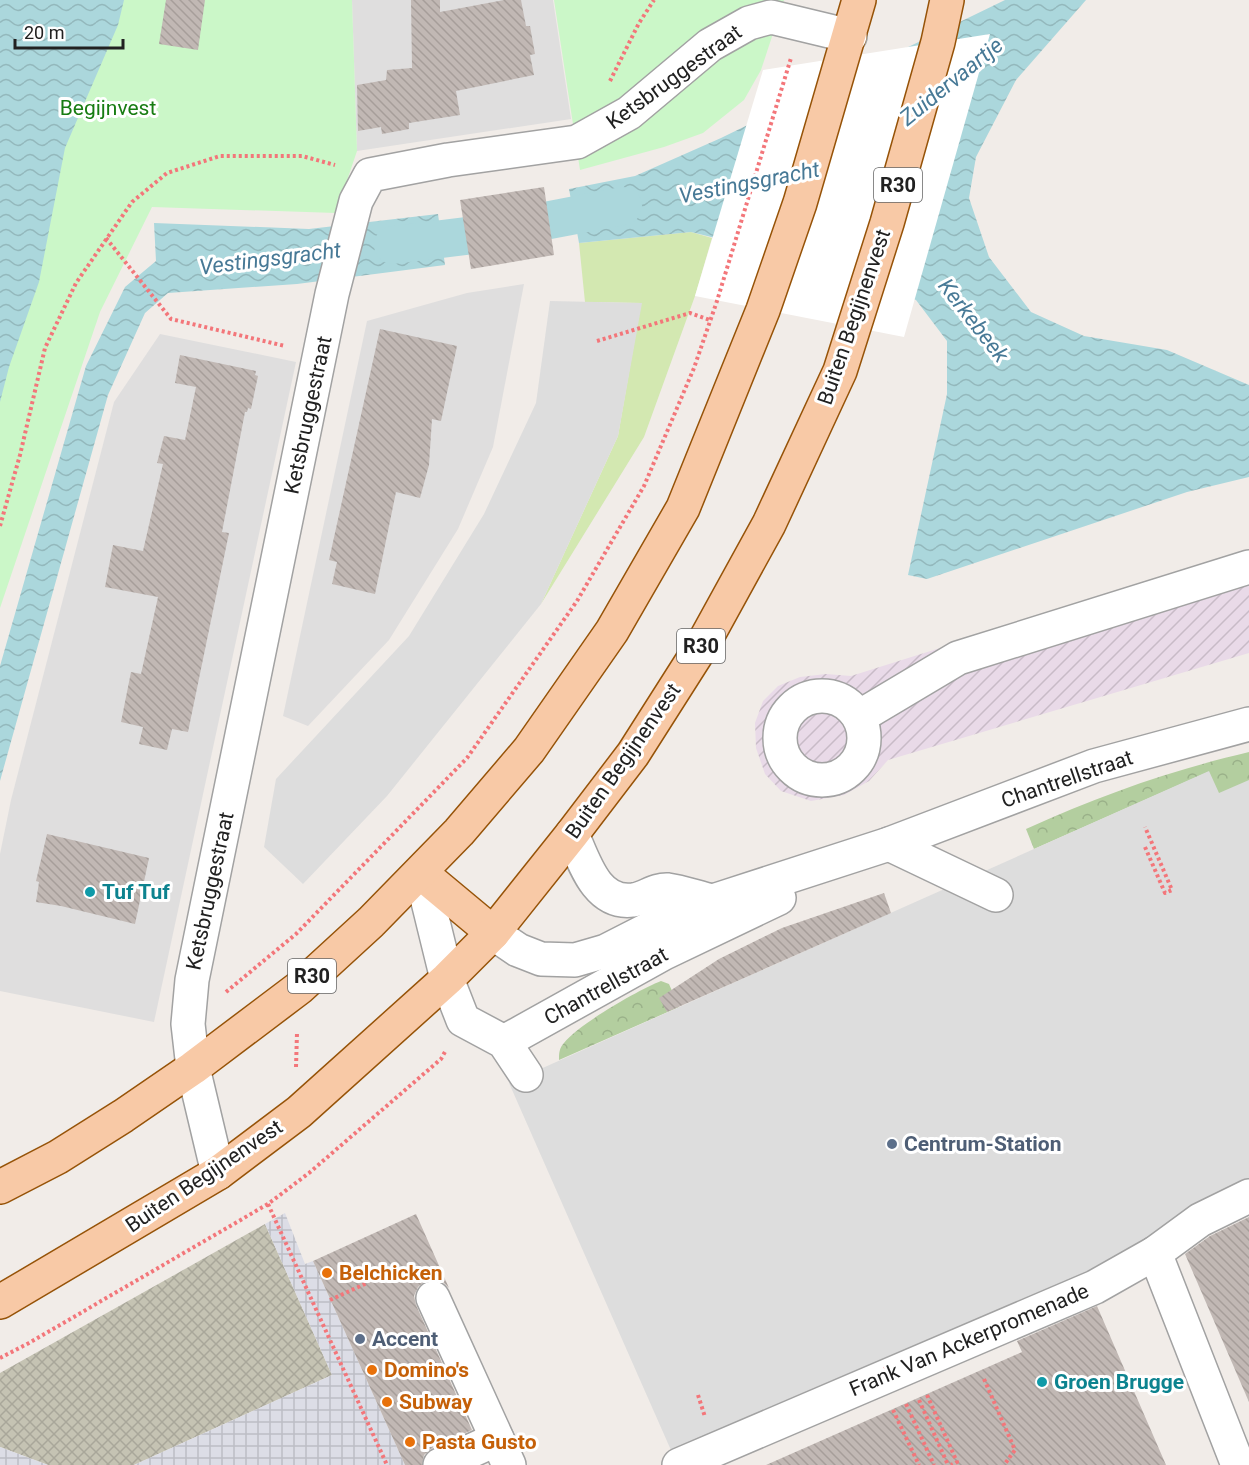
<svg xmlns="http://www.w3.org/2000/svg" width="1249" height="1465" font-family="Roboto,sans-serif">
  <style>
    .residential { fill: #dfdede }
    .industrial { fill: url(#industrial-furrows) }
    .construction { fill: url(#construction-cross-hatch) }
    .grass { fill: #d3e8b1 }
    .forest { fill: url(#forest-crowns) }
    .park { fill: #cbf7c8 }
    .parking { fill: #ddd }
    .plaza { fill: url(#plaza-grid) }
    .water { fill: url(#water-waves) }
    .pier { fill: #fff }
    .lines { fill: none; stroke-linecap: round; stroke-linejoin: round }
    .canal { stroke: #abd7dc; stroke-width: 38 }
    .building { fill: url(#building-back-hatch) }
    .minor-casing { stroke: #a2a2a2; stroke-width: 36 }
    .major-casing { stroke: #965308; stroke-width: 36 }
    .path { stroke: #f3767a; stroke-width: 4; stroke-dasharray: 3 3; stroke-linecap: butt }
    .minor { stroke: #fff; stroke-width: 33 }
    .major { stroke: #f8c9a6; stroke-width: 33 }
    .path-bridge { stroke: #f3767a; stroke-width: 4; stroke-dasharray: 3 3; stroke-linecap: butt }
    .culture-dot { fill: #0f9aa8; stroke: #fff; stroke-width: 2 }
    .service-dot { fill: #5c6f8a; stroke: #fff; stroke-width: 2 }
    .food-dot { fill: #e8710a; stroke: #fff; stroke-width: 2 }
    .labels { text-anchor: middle; stroke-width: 6; stroke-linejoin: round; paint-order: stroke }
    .shield { fill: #fff; stroke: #646464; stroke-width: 1.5 }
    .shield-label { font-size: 20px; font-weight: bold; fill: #212121 }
    .street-label { font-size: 21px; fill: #212121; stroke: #fff }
    .park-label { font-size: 21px; fill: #177c12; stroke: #fff }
    .culture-label { font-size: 21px; font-weight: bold; fill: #0d838f; stroke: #fff; text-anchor: start }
    .service-label { font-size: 21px; font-weight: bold; fill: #4e5e75; stroke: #fff; text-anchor: start }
    .food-label { font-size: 21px; font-weight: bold; fill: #c56008; stroke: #fff; text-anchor: start }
    .water-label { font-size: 22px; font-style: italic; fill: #477996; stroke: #fff }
  </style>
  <defs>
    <pattern id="industrial-furrows" width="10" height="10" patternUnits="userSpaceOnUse" patternTransform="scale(1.5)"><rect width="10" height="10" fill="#e9dae8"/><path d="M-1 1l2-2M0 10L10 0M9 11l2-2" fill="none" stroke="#c8bbc7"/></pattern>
    <pattern id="construction-cross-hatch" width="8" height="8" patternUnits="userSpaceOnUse" patternTransform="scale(1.5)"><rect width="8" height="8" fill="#c5c3b3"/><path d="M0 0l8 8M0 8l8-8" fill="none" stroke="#a9a79a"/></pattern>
    <pattern id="forest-crowns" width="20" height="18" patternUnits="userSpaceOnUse" patternTransform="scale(1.5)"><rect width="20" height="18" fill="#b3ce9f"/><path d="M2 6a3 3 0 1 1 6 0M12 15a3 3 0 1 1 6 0" fill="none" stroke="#9ab189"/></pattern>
    <pattern id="plaza-grid" width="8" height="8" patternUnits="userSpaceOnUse" patternTransform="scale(1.5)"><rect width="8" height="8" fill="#dcdde6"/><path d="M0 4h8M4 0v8" fill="none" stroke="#bcbdc5"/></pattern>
    <pattern id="water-waves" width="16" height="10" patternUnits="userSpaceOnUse" patternTransform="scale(1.5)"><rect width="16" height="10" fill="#abd7dc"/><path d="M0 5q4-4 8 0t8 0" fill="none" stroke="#93b8bc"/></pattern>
    <pattern id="building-back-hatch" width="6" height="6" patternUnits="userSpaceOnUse" patternTransform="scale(1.5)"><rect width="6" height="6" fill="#c1b8b4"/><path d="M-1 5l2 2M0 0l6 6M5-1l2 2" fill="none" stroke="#a69e9a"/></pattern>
  </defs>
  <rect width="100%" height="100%" fill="#f1ece8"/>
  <g class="residential">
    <polygon points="352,0 553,0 571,119 357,151"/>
    <polygon points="524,284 493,447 458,529 389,640 308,726 283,716 367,321 467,293"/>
    <polygon points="160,334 296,362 154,1022 0,991 0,854 11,800 114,402"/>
  </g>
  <polygon class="industrial" points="1249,551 1249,653 888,760 869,781 844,795 811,801 781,791 765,774 756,748 755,723 763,701 778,686 800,677 826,674 851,676"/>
  <polygon class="construction" points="265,1224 332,1375 134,1465 48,1465 0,1447 0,1373"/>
  <polygon class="grass" points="691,232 712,238 695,296 644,437 541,604 618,436 641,303 585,302 579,243"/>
  <g class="forest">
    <path d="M1249 752V783L1219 796 1208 772 1034 849 1026 829C1101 795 1169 771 1249 752Z"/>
    <path d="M661 981 669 984 679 1007 559 1060C559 1054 559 1048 564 1043 579 1024 638 990 661 981Z"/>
  </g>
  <g class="park">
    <polygon points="0,0 352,0 357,151 336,213 152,207 100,312 0,608"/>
    <polygon points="554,0 784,0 761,70 744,100 703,133 664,147 580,170"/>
  </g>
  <g class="parking">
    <polygon points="550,301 642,303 618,436 541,604 387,796 303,884 264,847 276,779 409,636 484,514 536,403"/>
    <polygon points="1209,771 1219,793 1249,780 1249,1204 674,1457 509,1083"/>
  </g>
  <g class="plaza">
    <polygon points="285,1213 305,1264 313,1261 405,1465 134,1465 332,1375 265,1224"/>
    <polygon points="0,1447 48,1465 0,1465"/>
  </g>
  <g class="water">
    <polygon points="0,0 124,0 118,25 65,148 39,282 9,367 0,402"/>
    <polygon points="1005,0 1086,0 1016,80 976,157 969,198 989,257 1031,312 1084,336 1167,350 1249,385 1249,477 1187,492 927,579 908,575 947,394 947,341 916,300 829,266 691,232 579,243 569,189 635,176 721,138"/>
    <polygon points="438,214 445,265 297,284 168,293 145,313 108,395 0,781 0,666 86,366 125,287 156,261 154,223 309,229"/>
  </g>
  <polygon class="pier" points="990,34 904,337 695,296 763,70"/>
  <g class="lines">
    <polyline class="canal" points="393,245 466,236 623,206"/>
  </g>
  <g class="building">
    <polygon points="166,0 205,0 198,50 159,44"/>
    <polygon points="411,0 440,0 440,12 504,0 521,0 526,26 530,26 535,54 530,55 534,75 456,91 460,115 409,123 409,129 382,134 381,127 358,131 357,85 386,80 387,70 412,68"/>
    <polygon points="544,187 554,255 471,269 460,200"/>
    <polygon points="380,329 457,346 441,421 432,419 429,465 420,498 396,492 375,594 332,584 337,562 329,560"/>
    <polygon points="180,355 256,371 255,375 258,376 251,409 248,408 247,412 245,412 222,532 229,533 188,732 172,729 167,750 139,744 143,727 121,722 131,672 141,674 158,597 105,587 113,545 143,551 163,464 157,463 164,436 185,440 196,387 175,383"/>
    <polygon points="47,834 149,858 135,924 61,906 36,902 39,882 36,881"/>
    <polygon points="884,893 891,913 667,1012 659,998 719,959 782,928"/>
    <polygon points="416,1214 449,1288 443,1282 435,1279 425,1281 418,1287 414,1296 416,1305 472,1430 432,1448 424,1455 422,1465 405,1465 313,1261"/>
    <polygon points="1249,1217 1249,1402 1185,1254 1210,1236"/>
    <polygon points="1097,1306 1166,1465 766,1465 1022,1352 1017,1341"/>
  </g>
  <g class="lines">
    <defs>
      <g id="minor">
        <circle cx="822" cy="738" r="42"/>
        <polyline points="859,717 958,658 1249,567"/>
        <path d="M572 834C584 861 596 905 633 900 644 899 656 889 668 890 683 892 698 898 713 901"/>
        <polyline points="889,844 996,895"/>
        <polyline points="421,873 447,979 463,1020 504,1042 526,1075"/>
        <polyline points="493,933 518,950 541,959 575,960 606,951 653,927 713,901 889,844 1094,766 1249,724"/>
        <polyline points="504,1042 664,953 779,898"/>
        <polyline points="218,1173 193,1068 188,1024 192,980 332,294 356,201 370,175 448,160 577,142 629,113 710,45 749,23 771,17 850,36"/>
        <polyline points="1155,1253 1238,1465"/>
        <polyline points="433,1298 509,1465"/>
        <polyline points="440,1465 497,1439"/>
        <polyline points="679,1465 1095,1287 1155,1253 1200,1220 1249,1196"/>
      </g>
      <g id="major">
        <polyline points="421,873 493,933"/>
        <polyline points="0,1187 58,1157 123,1116 193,1068 299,988 371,922 459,832 529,750 612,631 683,508 763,310 800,203 859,0"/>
        <polyline points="0,1302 218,1173 299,1112 447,979 493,933 572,834 633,754 703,644 769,524 840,371 887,223 938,42 947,0"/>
      </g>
    </defs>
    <use href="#minor" class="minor-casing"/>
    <use href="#major" class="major-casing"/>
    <g class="path">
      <polyline points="610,81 639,23 654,0"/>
      <polyline points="106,238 171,319 285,346"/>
      <polyline points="597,341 690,313 710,320"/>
      <polyline points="0,526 20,455 45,348 76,283 132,202 167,173 220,156 302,156 335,165"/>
      <polyline points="1145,847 1165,893 1172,890 1145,827"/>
      <polyline points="226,992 296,934 467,758 577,601 644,486 694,368 717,301 791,58"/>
      <polyline points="296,1067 297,1033"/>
      <polyline points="268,1204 387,1465"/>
      <polyline points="330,1300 367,1283"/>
      <polyline points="0,1358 29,1343 268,1204 309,1173 441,1059 446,1050"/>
      <polyline points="984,1379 1015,1450 1004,1465"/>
      <polyline points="698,1395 705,1417"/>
      <polyline points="927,1395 957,1462 951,1465"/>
      <polyline points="919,1400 948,1465"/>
      <polyline points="906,1404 934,1465"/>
      <polyline points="893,1410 919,1465"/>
    </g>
    <use href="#minor" class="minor"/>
    <use href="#major" class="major"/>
    <polyline class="path-bridge" points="885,1366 892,1380"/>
  </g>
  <g class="culture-dot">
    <circle cx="90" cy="892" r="6"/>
    <circle cx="1042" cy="1382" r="6"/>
  </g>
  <g class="service-dot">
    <circle cx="892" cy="1144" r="6"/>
    <circle cx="360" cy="1339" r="6"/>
  </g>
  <g class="food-dot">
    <circle cx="327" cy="1273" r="6"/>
    <circle cx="372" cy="1370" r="6"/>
    <circle cx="387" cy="1402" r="6"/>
    <circle cx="410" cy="1442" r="6"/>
  </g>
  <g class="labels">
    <g class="shield">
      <rect x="874" y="168" width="48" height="34" rx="4.5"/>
      <rect x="677" y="629" width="48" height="34" rx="4.5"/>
      <rect x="288" y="959" width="48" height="34" rx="4.5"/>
    </g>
    <g class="shield-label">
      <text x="898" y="192">R30</text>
      <text x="701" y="653">R30</text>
      <text x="312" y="983">R30</text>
    </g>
    <g class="street-label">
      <text transform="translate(674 77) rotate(-36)" y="7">Ketsbruggestraat</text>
      <text transform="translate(854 317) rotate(-71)" y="7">Buiten Begijnenvest</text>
      <text transform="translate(308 415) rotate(-78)" y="7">Ketsbruggestraat</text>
      <text transform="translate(623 761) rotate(-55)" y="7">Buiten Begijnenvest</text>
      <text transform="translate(1067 779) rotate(-19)" y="7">Chantrellstraat</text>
      <text transform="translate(210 891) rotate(-78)" y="7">Ketsbruggestraat</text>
      <text transform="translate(606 986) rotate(-29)" y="7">Chantrellstraat</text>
      <text transform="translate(204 1176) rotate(-34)" y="7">Buiten Begijnenvest</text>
      <text transform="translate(969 1340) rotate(-23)" y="7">Frank Van Ackerpromenade</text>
    </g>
    <g class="park-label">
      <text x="108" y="115">Begijnvest</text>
    </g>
    <g class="culture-label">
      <text x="102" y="899">Tuf Tuf</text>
      <text x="1054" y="1389">Groen Brugge</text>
    </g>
    <g class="service-label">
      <text x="904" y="1151">Centrum-Station</text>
      <text x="372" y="1346">Accent</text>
    </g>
    <g class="food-label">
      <text x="339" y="1280">Belchicken</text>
      <text x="384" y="1377">Domino's</text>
      <text x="399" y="1409">Subway</text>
      <text x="422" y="1449">Pasta Gusto</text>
    </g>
    <g class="water-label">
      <text transform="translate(951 81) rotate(-39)" y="8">Zuidervaartje</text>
      <text transform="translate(749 182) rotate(-11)" y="8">Vestingsgracht</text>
      <text transform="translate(270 258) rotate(-7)" y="8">Vestingsgracht</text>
      <text transform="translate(974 320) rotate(52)" y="8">Kerkebeek</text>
    </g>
  </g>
  <path d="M15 39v9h108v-9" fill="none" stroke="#212121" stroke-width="3"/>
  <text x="24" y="39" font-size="18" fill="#212121" stroke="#ffffff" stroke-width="4.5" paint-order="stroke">20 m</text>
</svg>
